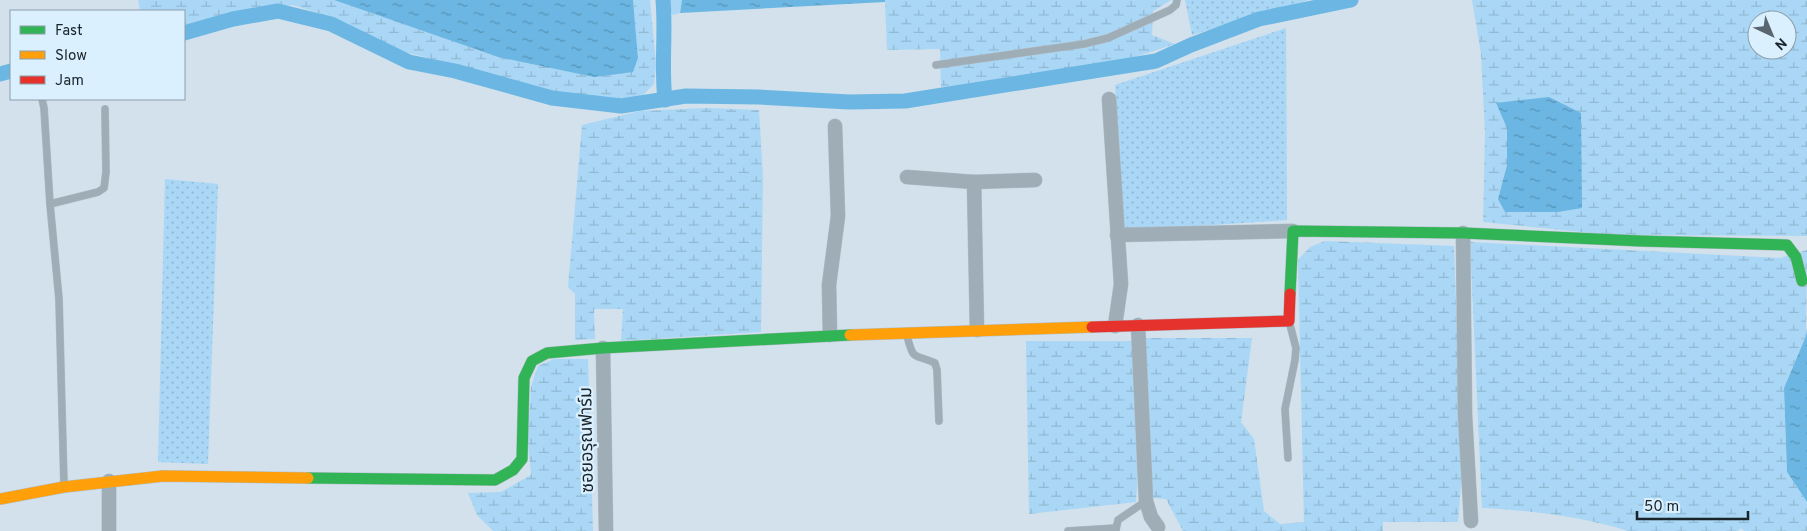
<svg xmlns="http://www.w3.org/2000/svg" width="1807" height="531" font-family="Overpass,'Noto Sans Thai',sans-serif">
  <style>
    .grass { fill: url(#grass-dots) }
    .forest { fill: url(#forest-firs) }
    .wetland { fill: url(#wetland-marsh); fill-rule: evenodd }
    .water { fill: url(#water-ripples) }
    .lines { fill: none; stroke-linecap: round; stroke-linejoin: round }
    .canal { stroke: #6bb6e2; stroke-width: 15 }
    .lane-casing { stroke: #b3bec7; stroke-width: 8 }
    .street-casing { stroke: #b3bec7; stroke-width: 15 }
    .fast-casing { stroke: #b3bec7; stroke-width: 12 }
    .slow-casing { stroke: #b3bec7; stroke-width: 12 }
    .jam-casing { stroke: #b3bec7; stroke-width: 12 }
    .lane { stroke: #9fadb6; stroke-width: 7 }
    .street { stroke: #9fadb6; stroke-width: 14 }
    .fast { stroke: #30b455; stroke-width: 11 }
    .slow { stroke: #ff9f0a; stroke-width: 11 }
    .jam { stroke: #e5322d; stroke-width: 11 }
    .labels { text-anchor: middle; stroke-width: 4.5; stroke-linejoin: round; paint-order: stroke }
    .street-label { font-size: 18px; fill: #1a242b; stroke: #daf0ff }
  </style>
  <defs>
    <pattern id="grass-dots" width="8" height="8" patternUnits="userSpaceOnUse" patternTransform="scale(1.25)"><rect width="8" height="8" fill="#a9d7f5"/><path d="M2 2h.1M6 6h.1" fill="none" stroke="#91b8d2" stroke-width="1.8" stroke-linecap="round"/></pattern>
    <pattern id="forest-firs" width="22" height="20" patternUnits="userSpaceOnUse" patternTransform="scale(1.25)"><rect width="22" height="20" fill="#a9d7f5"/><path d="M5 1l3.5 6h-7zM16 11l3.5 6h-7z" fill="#91b8d2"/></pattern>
    <pattern id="wetland-marsh" width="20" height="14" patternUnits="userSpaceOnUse" patternTransform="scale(1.25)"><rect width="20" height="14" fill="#a9d7f5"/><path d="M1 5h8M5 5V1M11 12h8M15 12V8" fill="none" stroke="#91b8d2"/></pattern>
    <pattern id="water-ripples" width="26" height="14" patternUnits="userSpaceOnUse" patternTransform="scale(1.25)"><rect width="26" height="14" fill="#6bb6e2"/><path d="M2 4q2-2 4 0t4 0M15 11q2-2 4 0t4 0" fill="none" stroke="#5794b7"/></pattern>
  </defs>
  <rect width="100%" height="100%" fill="#d2e1ec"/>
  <g class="grass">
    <polygon points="1185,0 1309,0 1192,35"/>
    <polygon points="1286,28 1287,220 1123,231 1115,85"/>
    <polygon points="165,179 218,184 208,464 158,462"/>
  </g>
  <polygon class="forest" points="666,0 682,0 680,13 673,15 666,5"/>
  <g class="wetland">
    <polygon points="138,0 334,0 498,57 638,58 633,0 650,0 656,65 654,84 643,95 622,100 576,97 390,48 321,14 293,5 249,11 184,26 184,11 140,11"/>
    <polygon points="885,0 1171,0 1153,11 1152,35 1175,44 1126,60 941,88 940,49 887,50"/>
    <path d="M1472 0H1807V236L1611 235 1483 222 1485 133 1481 54ZM1757 20H1787V50H1757ZM1496 103 1558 212 1498 199 1507 165V128Z"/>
    <polygon points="707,108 759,110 763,176 761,332 621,341 623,309 594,309 595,339 575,340 575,294 568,287 582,125 640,111"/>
    <polygon points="1325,241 1454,246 1462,472 1458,522 1383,522 1383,531 1183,531 1166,499 1152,498 1144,338 1252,338 1241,422 1254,439 1264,511 1280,524 1304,522 1298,260 1310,247"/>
    <path d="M1470 242 1780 258 1807 250 1806 336 1784 388 1787 472 1807 502V531H1744L1741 528 1738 531H1628C1585 517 1527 510 1482 508Z"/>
    <polygon points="1026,341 1133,341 1138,475 1136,502 1029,514"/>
    <polygon points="554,359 588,359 593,531 493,531 477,515 468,493 501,492 531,475 528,440 531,387 538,366"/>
  </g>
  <g class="water">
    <polygon points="334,0 633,0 638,58 633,72 594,77 498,57"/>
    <polygon points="682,0 885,0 885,2 680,13"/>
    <polygon points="1549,97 1581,113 1582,208 1558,212 1505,212 1498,199 1507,165 1507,128 1496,103"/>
    <polygon points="1807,328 1807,502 1787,472 1784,388 1806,336"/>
  </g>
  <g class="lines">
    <g class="canal">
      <path d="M663 0C666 33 661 66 665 100"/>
      <polyline points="184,33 233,19 278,11 331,24 409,62 455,71 552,98 621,106 686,96 759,97 849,102 905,101 1156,61 1191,45 1259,19 1351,0"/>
      <polyline points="0,74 11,71"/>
    </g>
    <defs>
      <g id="lane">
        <polyline points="936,65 1084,44 1108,38 1170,10 1176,5 1177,0"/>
        <polyline points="42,99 44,108 50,204"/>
        <path d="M907 336C914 362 913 353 935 363L937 370 939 421"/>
        <polyline points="1288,458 1285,409 1295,360 1296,348 1289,321"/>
        <polyline points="64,485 59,299 50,204 98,192 104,188 106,172 105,109"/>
        <polyline points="1116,530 1118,520 1146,501"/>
        <polyline points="1068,531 1116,528"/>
      </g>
      <g id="street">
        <polyline points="1109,99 1121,284 1115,326"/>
        <polyline points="907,177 974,182 1035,180"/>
        <polyline points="974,182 977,330"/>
        <polyline points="1463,233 1465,415 1471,521"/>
        <polyline points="1117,235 1293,231"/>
        <polyline points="1138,325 1146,501 1151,517 1158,527"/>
        <polyline points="830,335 829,285 838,216 835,126"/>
        <polyline points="603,348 606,531"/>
        <polyline points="109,531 109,481"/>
      </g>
      <g id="fast">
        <polyline points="1290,294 1293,231 1463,233 1641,241 1787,245 1796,257 1802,281"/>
        <polyline points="308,478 495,480 513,470 522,459 524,378 532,361 547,353 603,348 850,335"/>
      </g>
      <g id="slow">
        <polyline points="850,335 1092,327"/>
        <polyline points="0,499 64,487 163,476 308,478"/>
      </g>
      <polyline id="jam" points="1092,327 1289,321 1290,294"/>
    </defs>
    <use href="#lane" class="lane-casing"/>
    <use href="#street" class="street-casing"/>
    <use href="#fast" class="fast-casing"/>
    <use href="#slow" class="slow-casing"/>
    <use href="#jam" class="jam-casing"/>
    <use href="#lane" class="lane"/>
    <use href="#street" class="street"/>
    <use href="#fast" class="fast"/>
    <use href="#slow" class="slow"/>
    <use href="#jam" class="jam"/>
  </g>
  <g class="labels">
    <g class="street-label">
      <text transform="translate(586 440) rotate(-91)" y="6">ซอยอรุณฟาร์ม</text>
    </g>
  </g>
  <rect x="10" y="10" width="175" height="90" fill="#daf0ff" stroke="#8d9eaa"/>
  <rect x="20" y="26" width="25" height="8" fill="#30b455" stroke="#8d9eaa"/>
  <text x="55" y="35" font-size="15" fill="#1a242b">Fast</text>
  <rect x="20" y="51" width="25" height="8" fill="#ff9f0a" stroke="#8d9eaa"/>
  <text x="55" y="60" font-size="15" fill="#1a242b">Slow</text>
  <rect x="20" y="76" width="25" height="8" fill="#e5322d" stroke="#8d9eaa"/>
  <text x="55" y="85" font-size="15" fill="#1a242b">Jam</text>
  <g transform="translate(1772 35) rotate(136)"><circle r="24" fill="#daf0ff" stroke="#8d9eaa"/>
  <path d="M0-4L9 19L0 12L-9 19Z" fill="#5a666f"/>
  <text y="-8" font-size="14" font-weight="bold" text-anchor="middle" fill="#1a242b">N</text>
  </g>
  <path d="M1637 511v8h111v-8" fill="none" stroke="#1a242b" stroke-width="2.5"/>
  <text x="1644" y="511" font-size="15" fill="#1a242b" stroke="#daf0ff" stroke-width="4" paint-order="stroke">50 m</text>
</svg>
